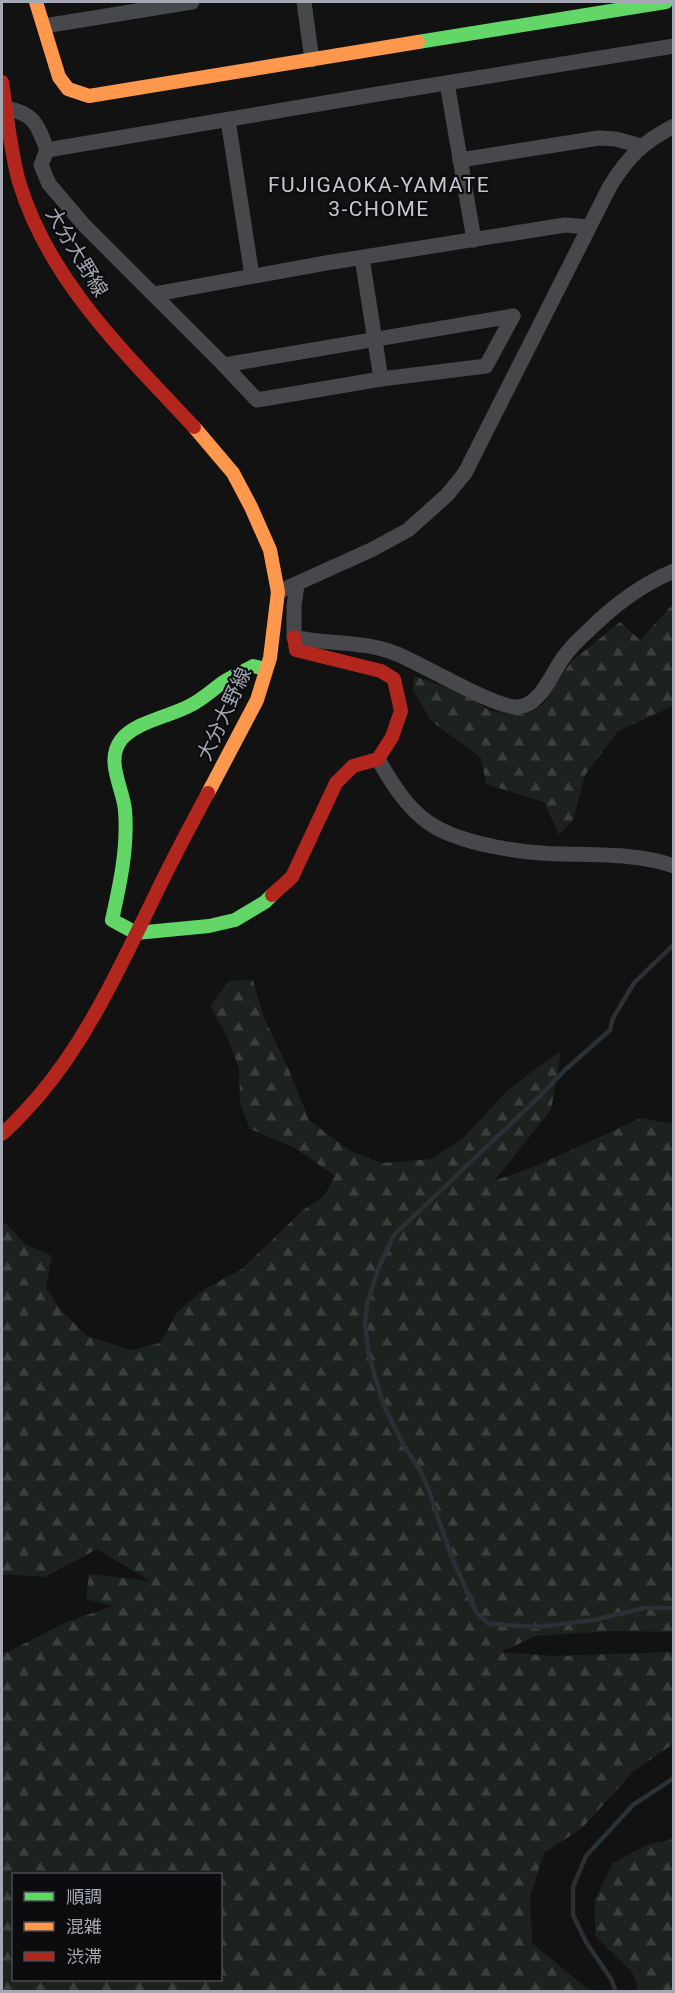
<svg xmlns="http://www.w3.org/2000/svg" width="675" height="1993" font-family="Roboto,'Noto Sans JP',sans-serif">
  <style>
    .forest { fill: url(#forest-firs); fill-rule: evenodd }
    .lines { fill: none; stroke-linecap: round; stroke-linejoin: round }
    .stream { stroke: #293137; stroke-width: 4.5 }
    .street { stroke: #47484b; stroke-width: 15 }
    .fast { stroke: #63d668; stroke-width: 14 }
    .slow { stroke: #ff974d; stroke-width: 14 }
    .jam { stroke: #b3261e; stroke-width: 14 }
    .labels { text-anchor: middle; stroke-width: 4.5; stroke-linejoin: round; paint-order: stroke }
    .street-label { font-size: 20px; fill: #a3a8b3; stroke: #0c0c0e }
    .neighbourhood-label { font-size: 21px; letter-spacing: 1.5px; fill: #c4c7cf; stroke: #0c0c0e }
  </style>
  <defs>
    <pattern id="forest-firs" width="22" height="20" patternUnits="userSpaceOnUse" patternTransform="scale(1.5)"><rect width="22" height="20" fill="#1c221d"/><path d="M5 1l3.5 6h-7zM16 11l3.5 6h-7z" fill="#3a3f3b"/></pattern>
  </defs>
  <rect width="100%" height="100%" fill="#121212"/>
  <g class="forest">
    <polygon points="673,604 673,706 618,731 585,775 573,820 559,835 544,802 486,784 481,758 431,721 413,690 414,676 465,694 489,710 507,714 526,714 543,704 571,662 620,622 640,640"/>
    <path d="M253 980 264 1018 289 1070 309 1120 352 1152 381 1163 432 1159 464 1137 505 1093 534 1070 561 1051 551 1110 494 1181 536 1166 641 1118 673 1124V1632L613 1631 536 1636 500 1652 554 1656 673 1652V1744L634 1771 582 1828 544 1853 530 1897 532 1943 590 1991H2V1653L8 1652 64 1623 113 1606 86 1599 89 1574 150 1581 97 1549 45 1577 2 1574V1224L6 1223 25 1244 52 1256 46 1288 61 1310 87 1336 131 1350 160 1343 178 1311 205 1289 242 1269 303 1210 324 1196 335 1176 293 1147 250 1129 240 1103 239 1068 226 1034 210 1006 229 981ZM14 1874H220V1980H14Z"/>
    <polygon points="673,1839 673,1991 639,1991 632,1972 595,1936 595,1899 613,1863 646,1845"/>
  </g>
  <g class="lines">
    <g class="stream">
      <polyline points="674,944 634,983 613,1018 610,1030 566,1069 539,1097 394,1235 378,1269 367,1305 365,1325 369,1356 384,1406 404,1446 420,1470 428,1488 451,1555 476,1612 489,1624 538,1627 594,1620 644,1608 674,1608"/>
      <polyline points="616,1992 611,1979 586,1942 573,1915 573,1887 586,1856 633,1805 674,1778"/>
    </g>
    <g class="street">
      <polyline points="304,2 312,60"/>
      <polyline points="44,26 192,2"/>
      <polyline points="447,83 474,240"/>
      <path d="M5 108C34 113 38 125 47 150L372 95 674 46"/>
      <polyline points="228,120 252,276"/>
      <polyline points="47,150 41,165 49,184 84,225 224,365 513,316"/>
      <polyline points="460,160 599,138 616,139 641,146"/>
      <polyline points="362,258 381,379"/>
      <polyline points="155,294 326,263 565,225 588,227"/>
      <polyline points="224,365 257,400 381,379 486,366 513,316"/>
      <path d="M297 585 294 606V637C329 645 363 640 397 654 422 664 497 709 518 707 541 705 552 673 563 658 570 648 579 639 588 631 613 606 640 585 674 571"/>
      <path d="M278 592 371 550 408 530 447 495 465 473 610 186C628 157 643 142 674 126"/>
      <path d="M378 759C391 782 406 807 429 823 461 845 527 854 565 854 601 855 640 854 674 866"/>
    </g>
    <g class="fast">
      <polyline points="418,42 666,2"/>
      <path d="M266 669 253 666C244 671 234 676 225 681 213 689 203 699 191 705 172 716 134 722 121 740 105 761 123 788 125 810 128 848 120 884 112 920L136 933 209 926 235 920 265 902 272 895"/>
    </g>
    <g class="slow">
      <polyline points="36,2 59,77 68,89 89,96 418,42"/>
      <polyline points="194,427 233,473 251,507 270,550 278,592 270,658 257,700 208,793"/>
    </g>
    <g class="jam">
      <path d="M2 82C7 115 10 149 19 182 49 281 125 353 194 427"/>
      <polyline points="272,895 292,877 336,783 353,766 378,759 392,737 401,711 394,679 381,671 296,650 294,637"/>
      <path d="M2 1134C15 1123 25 1111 37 1098 86 1041 117 973 150 906 168 868 188 830 208 793"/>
    </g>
  </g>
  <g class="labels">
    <g class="street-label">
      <text transform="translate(77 252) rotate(59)" y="7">大分大野線</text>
      <text transform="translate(224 714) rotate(-65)" y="7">大分大野線</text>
    </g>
    <g class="neighbourhood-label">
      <text x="379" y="192">FUJIGAOKA-YAMATE<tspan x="379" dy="24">3-CHOME</tspan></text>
    </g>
  </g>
  <rect width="675" height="1993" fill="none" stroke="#a3a8b3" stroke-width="6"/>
  <rect x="12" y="1873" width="210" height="108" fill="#0c0c0e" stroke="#484a50" stroke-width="1.5"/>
  <rect x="24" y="1892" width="30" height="9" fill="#63d668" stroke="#484a50" stroke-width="1.5"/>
  <text x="66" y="1903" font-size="18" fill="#a3a8b3">順調</text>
  <rect x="24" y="1922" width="30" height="9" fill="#ff974d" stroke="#484a50" stroke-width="1.5"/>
  <text x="66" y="1933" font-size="18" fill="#a3a8b3">混雑</text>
  <rect x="24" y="1952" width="30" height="9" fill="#b3261e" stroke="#484a50" stroke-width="1.5"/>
  <text x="66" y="1963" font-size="18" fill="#a3a8b3">渋滞</text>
</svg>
